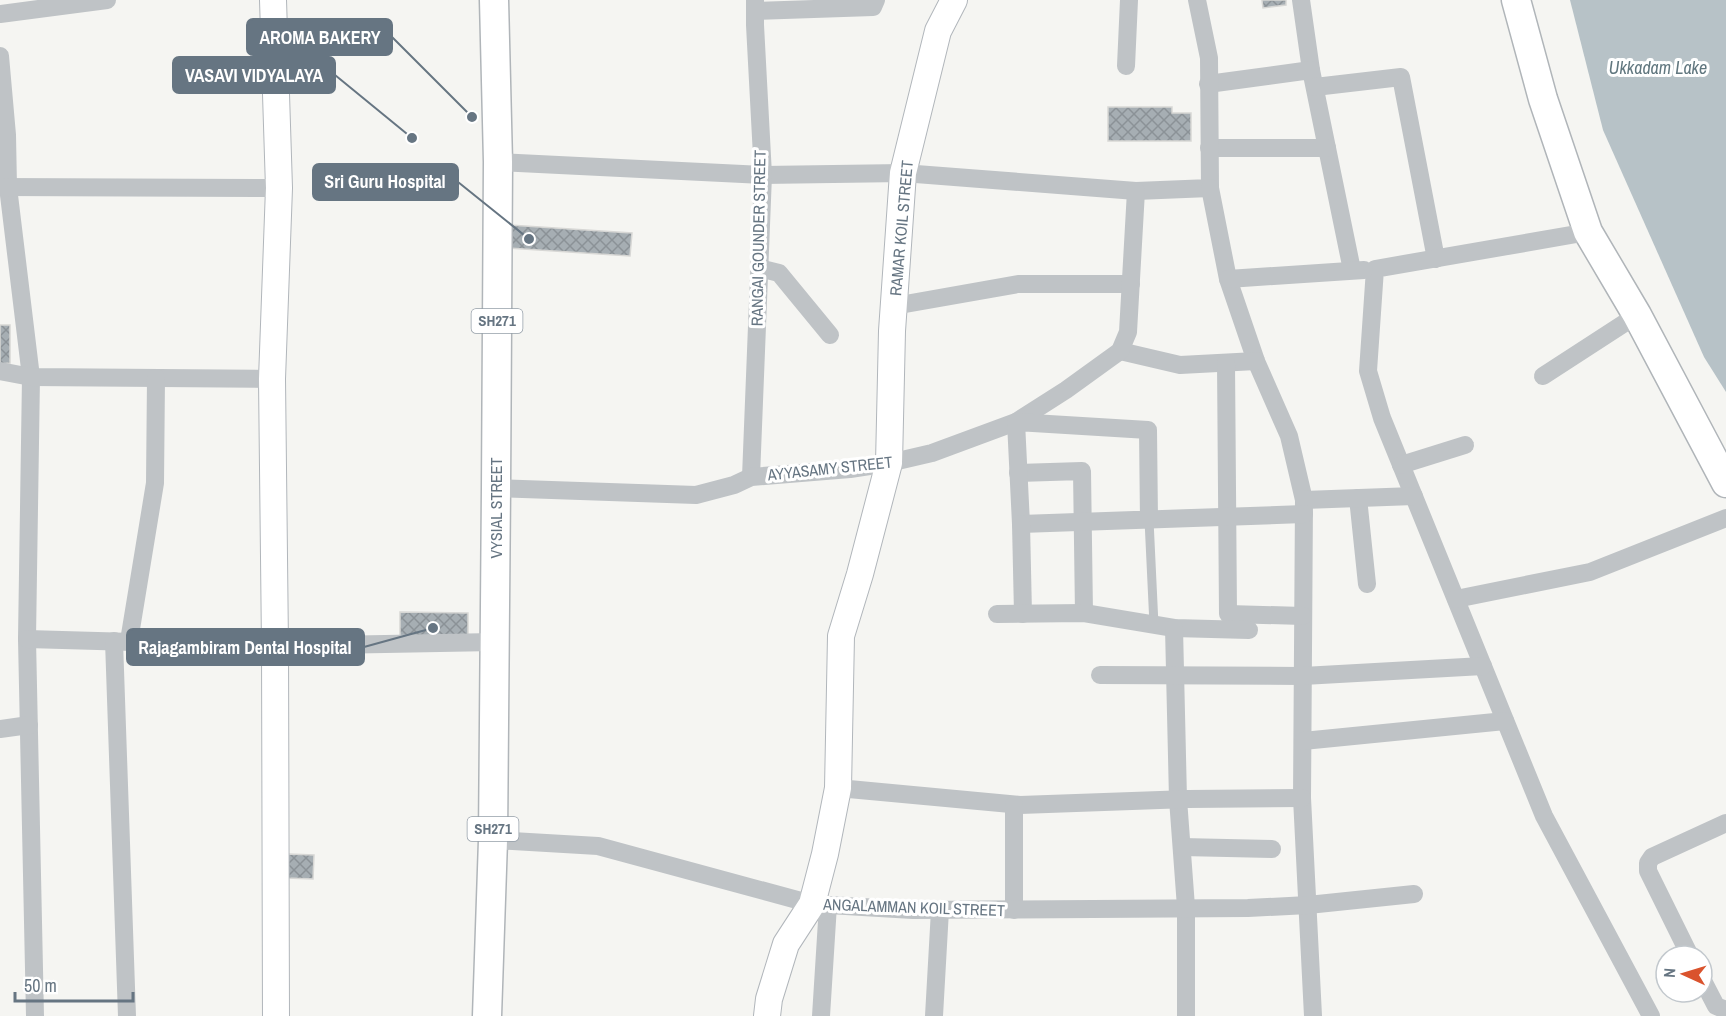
<svg xmlns="http://www.w3.org/2000/svg" width="1726" height="1016" font-family="'Archivo Narrow',sans-serif">
  <style>
    .water { fill: #b7c2c7 }
    .building { fill: url(#building-cross-hatch); stroke: #d7d7d5; stroke-width: 1.5 }
    .lines { fill: none; stroke-linecap: round; stroke-linejoin: round }
    .secondary-casing { stroke: #b1b6bb; stroke-width: 28 }
    .primary-casing { stroke: #b0b5b9; stroke-width: 31 }
    .lane { stroke: #bfc3c6; stroke-width: 9 }
    .street { stroke: #bfc3c6; stroke-width: 18 }
    .secondary { stroke: #fff; stroke-width: 26 }
    .primary { stroke: #fff; stroke-width: 28 }
    .labels { text-anchor: middle; stroke-width: 6; stroke-linejoin: round; paint-order: stroke }
    .shield { fill: #fff; stroke: #949ea8; stroke-width: 1.5 }
    .shield-label { font-size: 15px; font-weight: bold; fill: #667582 }
    .street-label { font-size: 16px; fill: #667582; stroke: #fff }
    .water-label { font-size: 18px; font-style: italic; fill: #61777f; stroke: #fff }
    .leader { fill: none; stroke: #667582; stroke-width: 2 }
    .callout-dot { fill: #667582; stroke: #fff; stroke-width: 2 }
    .callout { fill: #667582; stroke: #667582; stroke-width: 2 }
    .callout-label { font-size: 18px; text-anchor: middle; font-weight: bold; fill: #fff }
  </style>
  <defs>
    <pattern id="building-cross-hatch" width="8" height="8" patternUnits="userSpaceOnUse" patternTransform="scale(1.5)"><rect width="8" height="8" fill="#a6aeb3"/><path d="M0 0l8 8M0 8l8-8" fill="none" stroke="#8b9297"/></pattern>
  </defs>
  <rect width="100%" height="100%" fill="#f5f5f2"/>
  <polygon class="water" points="1570,0 1726,0 1726,392 1704,357 1603,130"/>
  <g class="building">
    <polygon points="1262,0 1286,0 1286,5 1263,8"/>
    <polygon points="1108,107 1172,107 1172,113 1191,113 1191,141 1108,141"/>
    <polygon points="509,225 632,233 630,256 507,248"/>
    <polygon points="0,325 10,325 10,363 0,364"/>
    <polygon points="400,612 468,613 468,639 400,638"/>
    <polygon points="288,854 314,855 313,879 287,878"/>
  </g>
  <g class="lines">
    <defs>
      <g id="secondary">
        <polyline points="273,0 279,188 272,379 275,646 276,1016"/>
        <polyline points="767,1016 769,999 786,944 812,904 825,854 838,788 841,636 860,574 889,463 892,331 903,173 938,31 954,0"/>
      </g>
      <g id="primary">
        <polyline points="1516,0 1543,99 1588,232 1637,315 1726,483"/>
        <polyline points="487,1016 493,840 496,488 498,162 494,0"/>
      </g>
    </defs>
    <use href="#secondary" class="secondary-casing"/>
    <use href="#primary" class="primary-casing"/>
    <polyline class="lane" points="1149,520 1154,625"/>
    <g class="street">
      <polyline points="1301,0 1311,70"/>
      <polyline points="755,11 873,7 876,0"/>
      <polyline points="0,14 107,0"/>
      <polyline points="0,56 7,135 8,187 31,377 27,639 35,1016"/>
      <polyline points="1126,66 1129,0"/>
      <polyline points="1208,84 1311,70 1352,270"/>
      <polyline points="1315,87 1401,77 1436,259"/>
      <polyline points="1209,148 1327,148"/>
      <polyline points="498,162 763,175 903,173 1136,191 1210,188 1209,58 1197,0"/>
      <polyline points="0,187 279,188"/>
      <polyline points="1210,188 1228,279 1256,361 1289,436 1304,500 1302,798 1313,1016"/>
      <polyline points="1588,232 1375,269 1368,371 1382,418 1544,816 1651,1016"/>
      <polyline points="759,268 779,273 830,335"/>
      <polyline points="1228,279 1364,270"/>
      <polyline points="894,306 1018,284 1131,284"/>
      <polyline points="1120,351 1180,365 1256,361"/>
      <polyline points="1226,363 1228,614 1303,616"/>
      <polyline points="0,371 31,377 272,379"/>
      <polyline points="1543,376 1637,315"/>
      <polyline points="1401,465 1465,445"/>
      <polyline points="1018,473 1082,471 1084,613"/>
      <polyline points="751,477 763,175 755,25 755,0"/>
      <polyline points="496,488 696,495 734,485 751,477 850,469 889,463 932,453 1016,422 1066,390 1120,351 1128,332 1136,191"/>
      <polyline points="1358,498 1367,584"/>
      <polyline points="1304,500 1414,496"/>
      <polyline points="1149,520 1148,430 1016,422 1021,524 1304,514"/>
      <polyline points="1021,524 1023,614"/>
      <polyline points="1456,599 1590,572 1726,518"/>
      <polyline points="997,614 1084,613 1174,628 1249,630"/>
      <polyline points="1174,628 1178,799 1186,907 1186,1016"/>
      <polyline points="27,639 275,646 495,642"/>
      <polyline points="114,641 127,1016"/>
      <polyline points="129,641 155,483 156,378"/>
      <polyline points="1100,675 1303,676 1483,666"/>
      <polyline points="0,729 29,725"/>
      <polyline points="1303,741 1505,721"/>
      <polyline points="838,788 1020,805 1188,799 1302,798"/>
      <polyline points="1014,805 1014,910"/>
      <polyline points="493,840 598,846 812,904 913,910 1248,908 1308,905 1414,894"/>
      <polyline points="1182,847 1272,849"/>
      <polyline points="1690,956 1648,871 1648,863 1652,857 1726,823"/>
      <polyline points="1702,979 1716,1006 1726,1010"/>
      <polyline points="821,1016 828,905"/>
      <polyline points="934,1016 940,910"/>
    </g>
    <use href="#secondary" class="secondary"/>
    <use href="#primary" class="primary"/>
  </g>
  <g class="labels">
    <g class="shield">
      <rect x="471.5" y="309" width="51" height="24" rx="4.5"/>
      <rect x="467.5" y="817" width="51" height="24" rx="4.5"/>
    </g>
    <g class="shield-label">
      <text x="497" y="326">SH271</text>
      <text x="493" y="834">SH271</text>
    </g>
    <g class="street-label">
      <text transform="translate(901 228) rotate(-85)" y="6">RAMAR KOIL STREET</text>
      <text transform="translate(758 238) rotate(-89)" y="6">RANGAI GOUNDER STREET</text>
      <text transform="translate(830 468) rotate(-6)" y="6">AYYASAMY STREET</text>
      <text transform="translate(496 508) rotate(-90)" y="6">VYSIAL STREET</text>
      <text transform="translate(914 907) rotate(2)" y="6">ANGALAMMAN KOIL STREET</text>
    </g>
    <g class="water-label">
      <text x="1658" y="74">Ukkadam Lake</text>
    </g>
  </g>
  <path class="leader" d="M472 117L392 37M412 138L335 75M529 239L458 182M433 628L364 647"/>
  <g class="callout-dot">
    <circle cx="472" cy="117" r="6"/>
    <circle cx="412" cy="138" r="6"/>
    <circle cx="529" cy="239" r="6"/>
    <circle cx="433" cy="628" r="6"/>
  </g>
  <g class="callout">
    <rect x="247" y="19" width="145" height="36" rx="6"/>
    <rect x="173" y="57" width="162" height="36" rx="6"/>
    <rect x="313" y="164" width="145" height="36" rx="6"/>
    <rect x="127" y="629" width="237" height="36" rx="6"/>
  </g>
  <g class="callout-label">
    <text x="320" y="44">AROMA BAKERY</text>
    <text x="254" y="82">VASAVI VIDYALAYA</text>
    <text x="385" y="188">Sri Guru Hospital</text>
    <text x="245" y="654">Rajagambiram Dental Hospital</text>
  </g>
  <g transform="translate(1684 974) rotate(274)"><circle r="28" fill="#ffffff" stroke="#c2c8cd" stroke-width="1.5"/>
  <path d="M0-4.5L10 22L0 15L-10 22Z" fill="#da532d"/>
  <text y="-9" font-size="16" font-weight="bold" text-anchor="middle" fill="#667582">N</text>
  </g>
  <path d="M15 992v9h118v-9" fill="none" stroke="#667582" stroke-width="3"/>
  <text x="24" y="992" font-size="18" fill="#667582" stroke="#ffffff" stroke-width="4.5" paint-order="stroke">50 m</text>
</svg>
